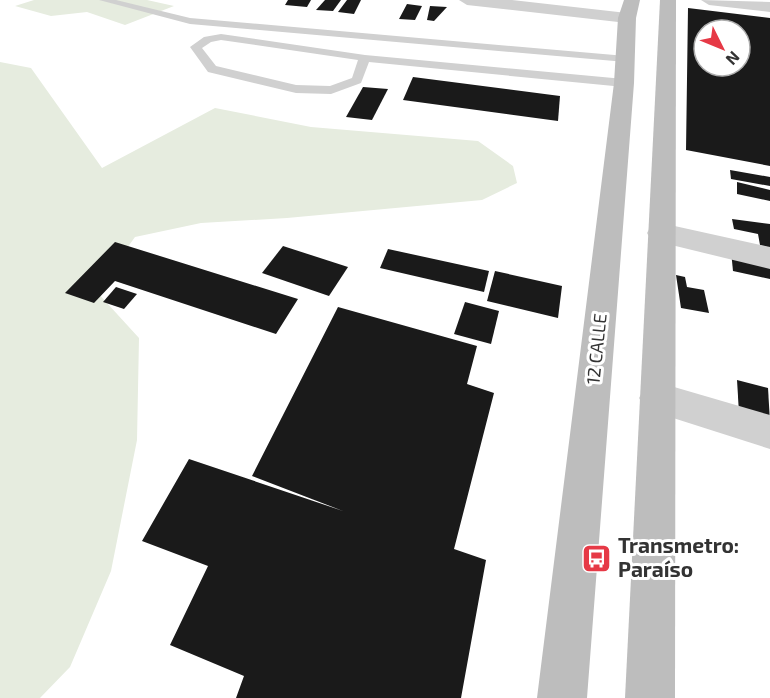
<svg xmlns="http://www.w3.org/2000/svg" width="770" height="698" font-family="'Exo 2',sans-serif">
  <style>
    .green { fill: #e6ecdf }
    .building { fill: #1a1a1a; fill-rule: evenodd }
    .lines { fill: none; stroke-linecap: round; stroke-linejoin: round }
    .service { fill: #d0d0d0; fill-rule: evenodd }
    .minor { fill: #d0d0d0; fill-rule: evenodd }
    .secondary { fill: #bdbdbd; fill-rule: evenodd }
    .labels { text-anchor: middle; stroke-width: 6; stroke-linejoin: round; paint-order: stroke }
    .street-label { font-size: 18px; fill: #333; stroke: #fff }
    .near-poi-label { font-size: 21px; font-weight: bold; fill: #333; stroke: #fff; text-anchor: start }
  </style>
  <rect width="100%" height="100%" fill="#fff"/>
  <g class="green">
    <polygon points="34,0 147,0 174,6 125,25 87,12 51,16 15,6"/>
    <polygon points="0,62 31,68 102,168 215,108 311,127 478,141 513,166 517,183 482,200 287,218 201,223 135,237 96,291 139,338 137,440 111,571 70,667 40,698 0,698"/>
  </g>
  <g class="building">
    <polygon points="288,0 311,0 307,7 285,5"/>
    <polygon points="325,0 341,0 333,11 316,10"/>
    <polygon points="347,0 361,0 354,14 338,12"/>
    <polygon points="407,4 422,6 415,20 399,19"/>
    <polygon points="430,6 447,7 434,21 427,20"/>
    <path d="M688 8 770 18V166L686 150ZM704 30H740V66H704Z"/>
    <polygon points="413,77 560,96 558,121 403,100"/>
    <polygon points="363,87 388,89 372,120 346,117"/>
    <polygon points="730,170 770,177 770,186 731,179"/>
    <polygon points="737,182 770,190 770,201 737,194"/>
    <polygon points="732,219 770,224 770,248 760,245 758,234 734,229"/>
    <polygon points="115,242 298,299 276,334 115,281 94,303 65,293"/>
    <polygon points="283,246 348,267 329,296 262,273"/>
    <polygon points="388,249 489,271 484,292 380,268"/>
    <polygon points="731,251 770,260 770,279 733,271"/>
    <polygon points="495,271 562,286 558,318 487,301"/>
    <polygon points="676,275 685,277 687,287 704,290 709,313 681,308"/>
    <polygon points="116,287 137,294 124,309 103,302"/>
    <polygon points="465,302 499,311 491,344 454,334"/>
    <polygon points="338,307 477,346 467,384 494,393 454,549 486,560 461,698 236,698 244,676 170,645 208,566 142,541 189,459 343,511 252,476"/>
    <polygon points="737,380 768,388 770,422 739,413"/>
  </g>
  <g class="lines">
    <g class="service">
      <polygon points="99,0 116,0 190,18 626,56 632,59 626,62 190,24"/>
      <path d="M221 34 365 55 624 79 630 83 624 87 369 62 361 83 331 94 296 93 208 72 190 47 204 37ZM221 40 358 60 352 78 330 86 296 85 216 66 202 48 211 42Z"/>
    </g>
    <g class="minor">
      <polygon points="459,0 512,0 627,13 633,14 636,18 633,22 627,23 467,5"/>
      <polygon points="701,0 770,2 770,12 709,5"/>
      <polygon points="661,223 770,247 770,269 651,240 647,233 651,226"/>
      <polygon points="657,382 770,415 770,449 645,409 639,398 645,387"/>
    </g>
    <g class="secondary">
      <polygon points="624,0 640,0 636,18 634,83 587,698 537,698 614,83 618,18"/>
      <polygon points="660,0 676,0 675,698 625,698"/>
    </g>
  </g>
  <defs>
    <symbol id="bus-square" viewBox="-11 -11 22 22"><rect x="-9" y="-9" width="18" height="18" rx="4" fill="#e63946" stroke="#fff"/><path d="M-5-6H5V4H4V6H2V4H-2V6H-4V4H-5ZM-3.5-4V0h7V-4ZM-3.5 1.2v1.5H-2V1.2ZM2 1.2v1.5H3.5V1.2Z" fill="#fff"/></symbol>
  </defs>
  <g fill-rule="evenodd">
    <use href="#bus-square" x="580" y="542" width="33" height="33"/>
  </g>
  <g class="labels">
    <g class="street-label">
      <text transform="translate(597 349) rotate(-84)" y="6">12 CALLE</text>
    </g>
    <g class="near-poi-label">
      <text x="618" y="553">Transmetro:<tspan x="618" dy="24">Paraíso</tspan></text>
    </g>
  </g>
  <g transform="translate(722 48) rotate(133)"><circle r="28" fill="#ffffff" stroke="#adadad" stroke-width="1.5"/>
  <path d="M0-4.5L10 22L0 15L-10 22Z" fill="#e63946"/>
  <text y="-9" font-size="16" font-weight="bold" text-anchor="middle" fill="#333333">N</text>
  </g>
</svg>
